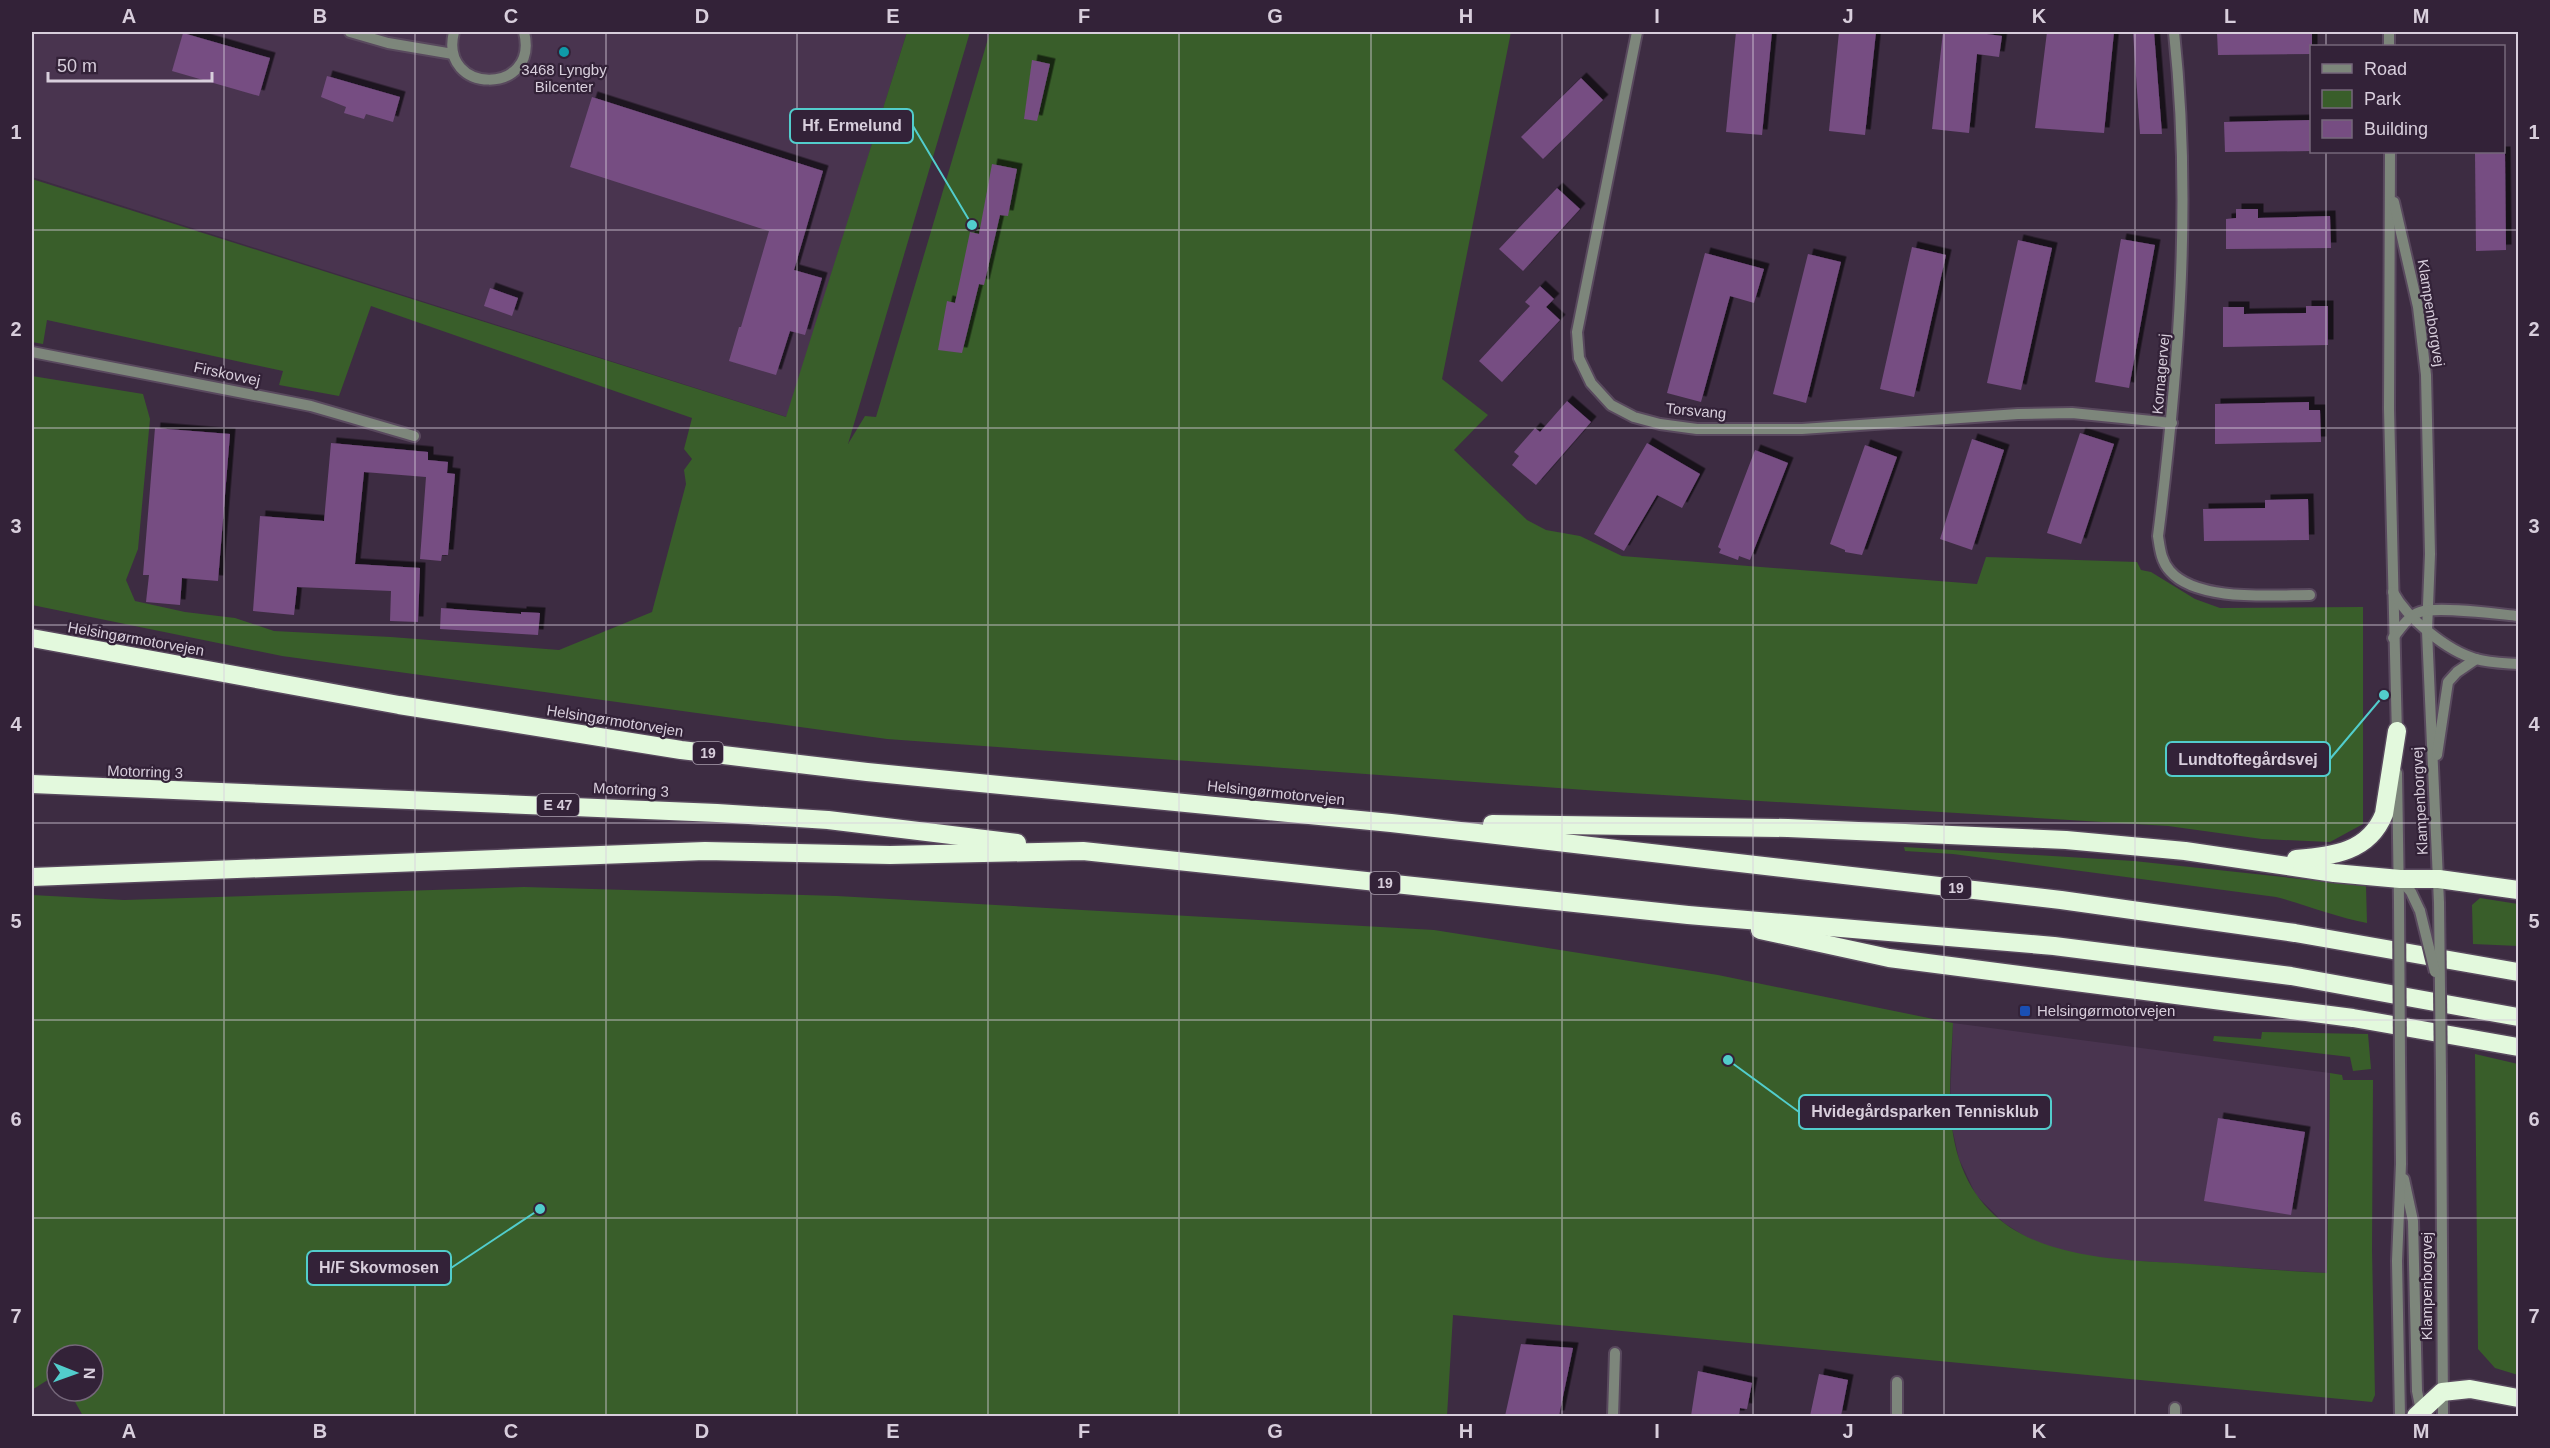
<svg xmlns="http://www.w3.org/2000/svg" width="2550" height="1448" font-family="Helvetica,sans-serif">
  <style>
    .built { fill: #49344f }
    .green { fill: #395e2a }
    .building { fill: #764d82; filter: url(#shadow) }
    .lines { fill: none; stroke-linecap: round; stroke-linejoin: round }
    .minor-casing { stroke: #59495e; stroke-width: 14 }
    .highway-casing { stroke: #59495e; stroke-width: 21 }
    .minor { stroke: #7d867b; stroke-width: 10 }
    .highway { stroke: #e3f9dd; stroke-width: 18 }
    .minor-bridge-casing { stroke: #59495e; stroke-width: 14; stroke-linecap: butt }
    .minor-bridge { stroke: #7d867b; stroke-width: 10 }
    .grid { fill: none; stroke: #d8cedc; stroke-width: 1.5; stroke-opacity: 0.55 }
    .culture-dot { fill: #0f9aa8; stroke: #332238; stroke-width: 2 }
    .transit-dot { fill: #1a4fb4; stroke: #332238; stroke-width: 2 }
    .labels { text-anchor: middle; stroke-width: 4.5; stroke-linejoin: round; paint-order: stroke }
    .shield { fill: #332238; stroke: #a69aab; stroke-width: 1.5 }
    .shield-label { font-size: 14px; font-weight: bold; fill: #d8cedc }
    .poi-label { font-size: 15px; fill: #d8cedc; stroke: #332238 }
    .street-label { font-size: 15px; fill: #d8cedc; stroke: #332238 }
    .leader { fill: none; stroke: #52cdcc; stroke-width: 2 }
    .callout-dot { fill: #52cdcc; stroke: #332238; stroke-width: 2 }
    .callout { fill: #332238; stroke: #52cdcc; stroke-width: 2 }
    .callout-label { font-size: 16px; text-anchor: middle; font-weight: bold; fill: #d8cedc }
    .neatline { fill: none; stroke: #d8cedc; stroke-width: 2 }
    .grid-label { font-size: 20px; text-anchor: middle; font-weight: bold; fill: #d8cedc }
  </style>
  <defs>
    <filter id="shadow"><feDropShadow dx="5.5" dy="-5.5" stdDeviation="0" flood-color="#0009"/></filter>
  </defs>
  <rect width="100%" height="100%" fill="#3d2c42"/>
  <g class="built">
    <polygon points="32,32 907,32 787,417 32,177"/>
    <polygon points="1953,1023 2330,1073 2327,1273 2106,1259 2078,1255 2048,1247 2026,1237 2004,1223 1976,1195 1959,1159 1953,1132 1950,1106"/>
  </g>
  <g class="green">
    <polygon points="907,32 970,32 848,444 865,416 876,417 990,32 1511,32 1442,379 1488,415 1454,450 1527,520 1546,530 1580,536 1622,556 1977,584 1986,557 2137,562 2141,570 2151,572 2195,599 2220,608 2363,607 2363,824 2330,842 2262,839 2168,826 1599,791 887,739 282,656 32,605 32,376 143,394 150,419 138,549 126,580 135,601 185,612 235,618 274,631 391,637 559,650 652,612 686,484 684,470 692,459 684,449 692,418 371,306 339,396 279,385 283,371 47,320 43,344 32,342 32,179 786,417"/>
    <path d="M1904 847 2134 861 2366 886 2367 923C2335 917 2307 905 2276 897L1953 854 1905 851Z"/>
    <path d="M524 887 837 896 1434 930 1718 975 1953 1023C1951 1068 1945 1116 1959 1159 1992 1260 2104 1259 2191 1264 2236 1267 2282 1271 2327 1273L2330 1073 2342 1075 2343 1080H2373L2372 1250 2375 1395 2372 1402 1453 1315 1447 1416H83L69 1391H93V1355H57V1374L32 1390V895L124 900Z"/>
    <polygon points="2480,898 2518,904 2518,946 2473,944 2472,905"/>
    <polygon points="2262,1032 2368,1034 2371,1069 2353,1071 2350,1057 2213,1041 2214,1036 2261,1039"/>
    <polygon points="2475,1054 2518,1064 2518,1375 2495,1368 2478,1349"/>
  </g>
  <g class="building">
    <polygon points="1736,32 1772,32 1762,135 1726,132"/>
    <polygon points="1839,32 1876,32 1865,135 1829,131"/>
    <polygon points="1943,32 1979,32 1979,33 2002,36 1999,57 1977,54 1969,133 1932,129"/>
    <polygon points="2047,32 2114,32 2104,133 2035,128"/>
    <polygon points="2133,32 2154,32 2162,134 2140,134"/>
    <polygon points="2217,32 2312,32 2312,54 2218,55"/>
    <polygon points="183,33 270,58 259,96 172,71"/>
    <polygon points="1032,60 1050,64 1037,121 1024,119"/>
    <polygon points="327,76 400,97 393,122 366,114 364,119 344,113 346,107 321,97"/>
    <polygon points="1581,78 1603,100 1543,159 1521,137"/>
    <polygon points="592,97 823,171 794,270 822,278 805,335 790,331 776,375 729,361 739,327 741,327 769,231 570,167"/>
    <polygon points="2312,120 2312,151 2225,152 2224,122"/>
    <polygon points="2475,152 2505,152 2506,250 2476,251"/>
    <polygon points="992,164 1017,169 1008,216 1000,215 984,285 979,284 962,353 938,350 947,301 955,303 970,232 979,234"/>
    <polygon points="1557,188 1580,209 1523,271 1499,249"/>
    <polygon points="2236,209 2258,209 2258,218 2330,216 2331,248 2226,249 2226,219 2236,218"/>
    <polygon points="2121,239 2155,245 2129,388 2095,382"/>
    <polygon points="2018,240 2052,248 2021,390 1987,383"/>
    <polygon points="1912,247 1946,255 1914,397 1880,389"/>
    <polygon points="1705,253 1764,269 1754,303 1730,296 1701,402 1667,393"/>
    <polygon points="1808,254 1841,262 1806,403 1773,394"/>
    <polygon points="1540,286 1554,299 1546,307 1560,320 1502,382 1479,361 1530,306 1525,302"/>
    <polygon points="490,288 518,298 512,316 484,306"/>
    <polygon points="2306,306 2328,306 2328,345 2223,347 2223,307 2244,307 2244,314 2306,313"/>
    <polygon points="1567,401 1591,422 1536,485 1512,465 1519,456 1514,452 1535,428 1540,432"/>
    <polygon points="2309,402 2309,410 2320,410 2321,442 2215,444 2215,404"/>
    <polygon points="155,428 230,434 218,581 182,578 180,605 146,602 149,575 143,575"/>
    <polygon points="2080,433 2114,444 2081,544 2047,533"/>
    <polygon points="1972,439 2004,450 1972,550 1940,539"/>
    <polygon points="331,443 428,452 428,460 448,462 447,473 455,474 448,555 442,555 441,561 420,559 426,477 364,472 355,564 420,568 418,622 390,621 391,591 297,587 294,615 253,611 260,516 324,521"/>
    <polygon points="1647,443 1700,474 1682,508 1657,495 1624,551 1594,534"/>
    <polygon points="1865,445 1897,457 1862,555 1845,552 1845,550 1830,544"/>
    <polygon points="1755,450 1788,463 1750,560 1739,556 1738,560 1719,553 1721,549 1718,547"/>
    <polygon points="2308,499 2309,540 2204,541 2203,509 2265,508 2265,500"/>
    <polygon points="441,608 521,614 521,612 540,613 538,635 440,629"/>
    <polygon points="2218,1118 2305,1132 2291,1215 2204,1201"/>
    <polygon points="1521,1344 1573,1348 1559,1416 1505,1416"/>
    <polygon points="1698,1371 1752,1383 1747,1409 1740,1408 1739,1416 1691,1416"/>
    <polygon points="1819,1374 1848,1380 1841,1416 1810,1416"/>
  </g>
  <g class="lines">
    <defs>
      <g id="minor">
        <polyline points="350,32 388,43 453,54"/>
        <path d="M454 32C438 95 540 96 524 32"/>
        <polyline points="1637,32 1577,332 1579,358 1591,383 1611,405 1634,417 1660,424 1697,429 1802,429 2018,414 2072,413 2172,423"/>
        <path d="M2174 32C2192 201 2179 368 2158 536 2160 549 2161 561 2170 571 2197 602 2272 595 2310 595"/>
        <polyline points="2389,32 2389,46"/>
        <polyline points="2390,152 2389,409 2397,736"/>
        <polyline points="2394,202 2418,307 2426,375 2430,554 2427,631 2439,903"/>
        <polyline points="32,352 311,406 414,436"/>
        <path d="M2393 592C2407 618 2447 651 2476 659 2489 663 2505 663 2518 664"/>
        <path d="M2393 638C2400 629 2408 616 2420 612 2438 606 2497 614 2518 616"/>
        <polyline points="2437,755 2448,682 2457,672 2476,659"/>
        <polyline points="2397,773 2399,903"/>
        <polyline points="2400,879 2411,892 2420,911"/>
        <polyline points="2441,1076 2443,1416"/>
        <polyline points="2404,1179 2413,1221 2417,1391 2421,1411"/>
        <polyline points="2175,1408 2175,1416"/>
        <polyline points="1613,1416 1615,1353"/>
        <polyline points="1897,1416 1897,1382"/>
        <polyline points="2400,1416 2397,1261 2401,1164 2400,1061"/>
      </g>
      <g id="highway">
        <polyline points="32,638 399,705 681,750 867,772 1391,823 2061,900 2295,933 2518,972"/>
        <polyline points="32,784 717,813 828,820 1017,843"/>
        <polyline points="1492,824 1788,828 2066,840 2185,851 2334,873 2400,879 2439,879 2518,890"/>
        <path d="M2296 859C2333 856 2369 852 2384 814L2397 731"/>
        <polyline points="32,877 705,851 890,855 1083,851 1688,915 2054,946 2291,976 2518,1017"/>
        <polyline points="1760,930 1889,958 2353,1018 2518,1047"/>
        <polyline points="2416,1416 2442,1392 2470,1389 2518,1398"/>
      </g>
    </defs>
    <use href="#minor" class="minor-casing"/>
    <use href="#highway" class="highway-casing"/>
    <use href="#minor" class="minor"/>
    <use href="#highway" class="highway"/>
    <defs>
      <g id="minor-bridge">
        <polyline points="2399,903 2400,1061"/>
        <polyline points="2439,903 2441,1076"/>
        <polyline points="2420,911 2435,972"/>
      </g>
    </defs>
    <use href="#minor-bridge" class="minor-bridge-casing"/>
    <use href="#minor-bridge" class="minor-bridge"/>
  </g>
  <path class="grid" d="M224 32V1416M415 32V1416M606 32V1416M797 32V1416M988 32V1416M1179 32V1416M1371 32V1416M1562 32V1416M1753 32V1416M1944 32V1416M2135 32V1416M2326 32V46M2326 152V1416M32 230H2518M32 428H2518M32 625H2518M32 823H2518M32 1020H2518M32 1218H2518"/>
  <circle class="culture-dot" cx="564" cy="52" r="6"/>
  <rect class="transit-dot" x="2019" y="1005" width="12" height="12" rx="3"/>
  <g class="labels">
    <g class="shield">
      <rect x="693" y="742" width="30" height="22" rx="4.5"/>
      <rect x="537" y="794" width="42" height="22" rx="4.5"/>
      <rect x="1370" y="872" width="30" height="22" rx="4.5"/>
      <rect x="1941" y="877" width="30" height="22" rx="4.5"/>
    </g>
    <g class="shield-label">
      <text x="708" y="758">19</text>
      <text x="558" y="810">E 47</text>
      <text x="1385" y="888">19</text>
      <text x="1956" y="893">19</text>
    </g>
    <g class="poi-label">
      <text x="564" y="75">3468 Lyngby<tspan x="564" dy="17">Bilcenter</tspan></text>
      <text x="2037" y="1016" text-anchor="start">Helsingørmotorvejen</text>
    </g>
    <g class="street-label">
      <text transform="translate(2431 313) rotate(81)" y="5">Klampenborgvej</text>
      <text transform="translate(227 374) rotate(12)" y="5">Firskovvej</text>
      <text transform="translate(2161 374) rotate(-85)" y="5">Kornagervej</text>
      <text transform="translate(1696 411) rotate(5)" y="5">Torsvang</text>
      <text transform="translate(136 639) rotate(10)" y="5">Helsingørmotorvejen</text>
      <text transform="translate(615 721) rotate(9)" y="5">Helsingørmotorvejen</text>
      <text transform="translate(145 772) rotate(2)" y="5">Motorring 3</text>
      <text transform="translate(631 790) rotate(3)" y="5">Motorring 3</text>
      <text transform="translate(1276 793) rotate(6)" y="5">Helsingørmotorvejen</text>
      <text transform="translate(2420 801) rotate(-93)" y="5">Klampenborgvej</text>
      <text transform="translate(2427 1286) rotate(-90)" y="5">Klampenborgvej</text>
    </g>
  </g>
  <path class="leader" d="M972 225L913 126M2384 695L2330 759M1728 1060L1799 1112M540 1209L451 1268"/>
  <g class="callout-dot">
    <circle cx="972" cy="225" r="6"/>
    <circle cx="2384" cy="695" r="6"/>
    <circle cx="1728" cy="1060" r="6"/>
    <circle cx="540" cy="1209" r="6"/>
  </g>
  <g class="callout">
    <rect x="790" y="109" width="123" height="34" rx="6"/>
    <rect x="2166" y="742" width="164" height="34" rx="6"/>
    <rect x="1799" y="1095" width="252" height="34" rx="6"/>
    <rect x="307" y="1251" width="144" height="34" rx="6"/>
  </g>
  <g class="callout-label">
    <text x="852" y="131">Hf. Ermelund</text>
    <text x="2248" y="765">Lundtoftegårdsvej</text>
    <text x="1925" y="1117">Hvidegårdsparken Tennisklub</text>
    <text x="379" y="1273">H/F Skovmosen</text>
  </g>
  <rect width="2550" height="1448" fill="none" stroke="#332238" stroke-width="66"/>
  <rect x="2310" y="45" width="195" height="108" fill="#332238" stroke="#75677a" stroke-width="1.5"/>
  <rect x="2322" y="64" width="30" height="9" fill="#7d867b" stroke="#75677a" stroke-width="1.5"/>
  <text x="2364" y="75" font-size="18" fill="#d8cedc">Road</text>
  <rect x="2322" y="90" width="30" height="18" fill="#395e2a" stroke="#75677a" stroke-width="1.5"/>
  <text x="2364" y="105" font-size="18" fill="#d8cedc">Park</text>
  <rect x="2322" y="120" width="30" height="18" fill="#764d82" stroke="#75677a" stroke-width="1.5"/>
  <text x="2364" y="135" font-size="18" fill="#d8cedc">Building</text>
  <g transform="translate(75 1373) rotate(91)"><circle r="28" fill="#332238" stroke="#75677a" stroke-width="1.5"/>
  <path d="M0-4.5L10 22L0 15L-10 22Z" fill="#52cdcc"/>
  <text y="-9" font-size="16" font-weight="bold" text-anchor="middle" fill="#d8cedc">N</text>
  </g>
  <path d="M48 72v9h164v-9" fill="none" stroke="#d8cedc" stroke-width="3"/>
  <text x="57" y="72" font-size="18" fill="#d8cedc" stroke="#332238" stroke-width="4.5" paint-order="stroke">50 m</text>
  <rect x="33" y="33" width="2484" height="1382" class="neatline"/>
  <g class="grid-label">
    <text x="129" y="23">A</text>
    <text x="320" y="23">B</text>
    <text x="511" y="23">C</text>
    <text x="702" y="23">D</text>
    <text x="893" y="23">E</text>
    <text x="1084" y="23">F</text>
    <text x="1275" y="23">G</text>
    <text x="1466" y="23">H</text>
    <text x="1657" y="23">I</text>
    <text x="1848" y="23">J</text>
    <text x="2039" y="23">K</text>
    <text x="2230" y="23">L</text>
    <text x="2421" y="23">M</text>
    <text x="16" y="139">1</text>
    <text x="2534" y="139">1</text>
    <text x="16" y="336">2</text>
    <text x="2534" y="336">2</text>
    <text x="16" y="533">3</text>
    <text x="2534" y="533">3</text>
    <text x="16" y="731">4</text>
    <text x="2534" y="731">4</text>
    <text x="16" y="928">5</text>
    <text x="2534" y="928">5</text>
    <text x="16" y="1126">6</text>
    <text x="2534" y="1126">6</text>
    <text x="16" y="1323">7</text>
    <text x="2534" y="1323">7</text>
    <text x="129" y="1438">A</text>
    <text x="320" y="1438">B</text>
    <text x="511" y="1438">C</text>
    <text x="702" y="1438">D</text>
    <text x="893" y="1438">E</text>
    <text x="1084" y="1438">F</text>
    <text x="1275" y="1438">G</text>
    <text x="1466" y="1438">H</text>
    <text x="1657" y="1438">I</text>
    <text x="1848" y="1438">J</text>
    <text x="2039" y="1438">K</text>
    <text x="2230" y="1438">L</text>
    <text x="2421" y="1438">M</text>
  </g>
</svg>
